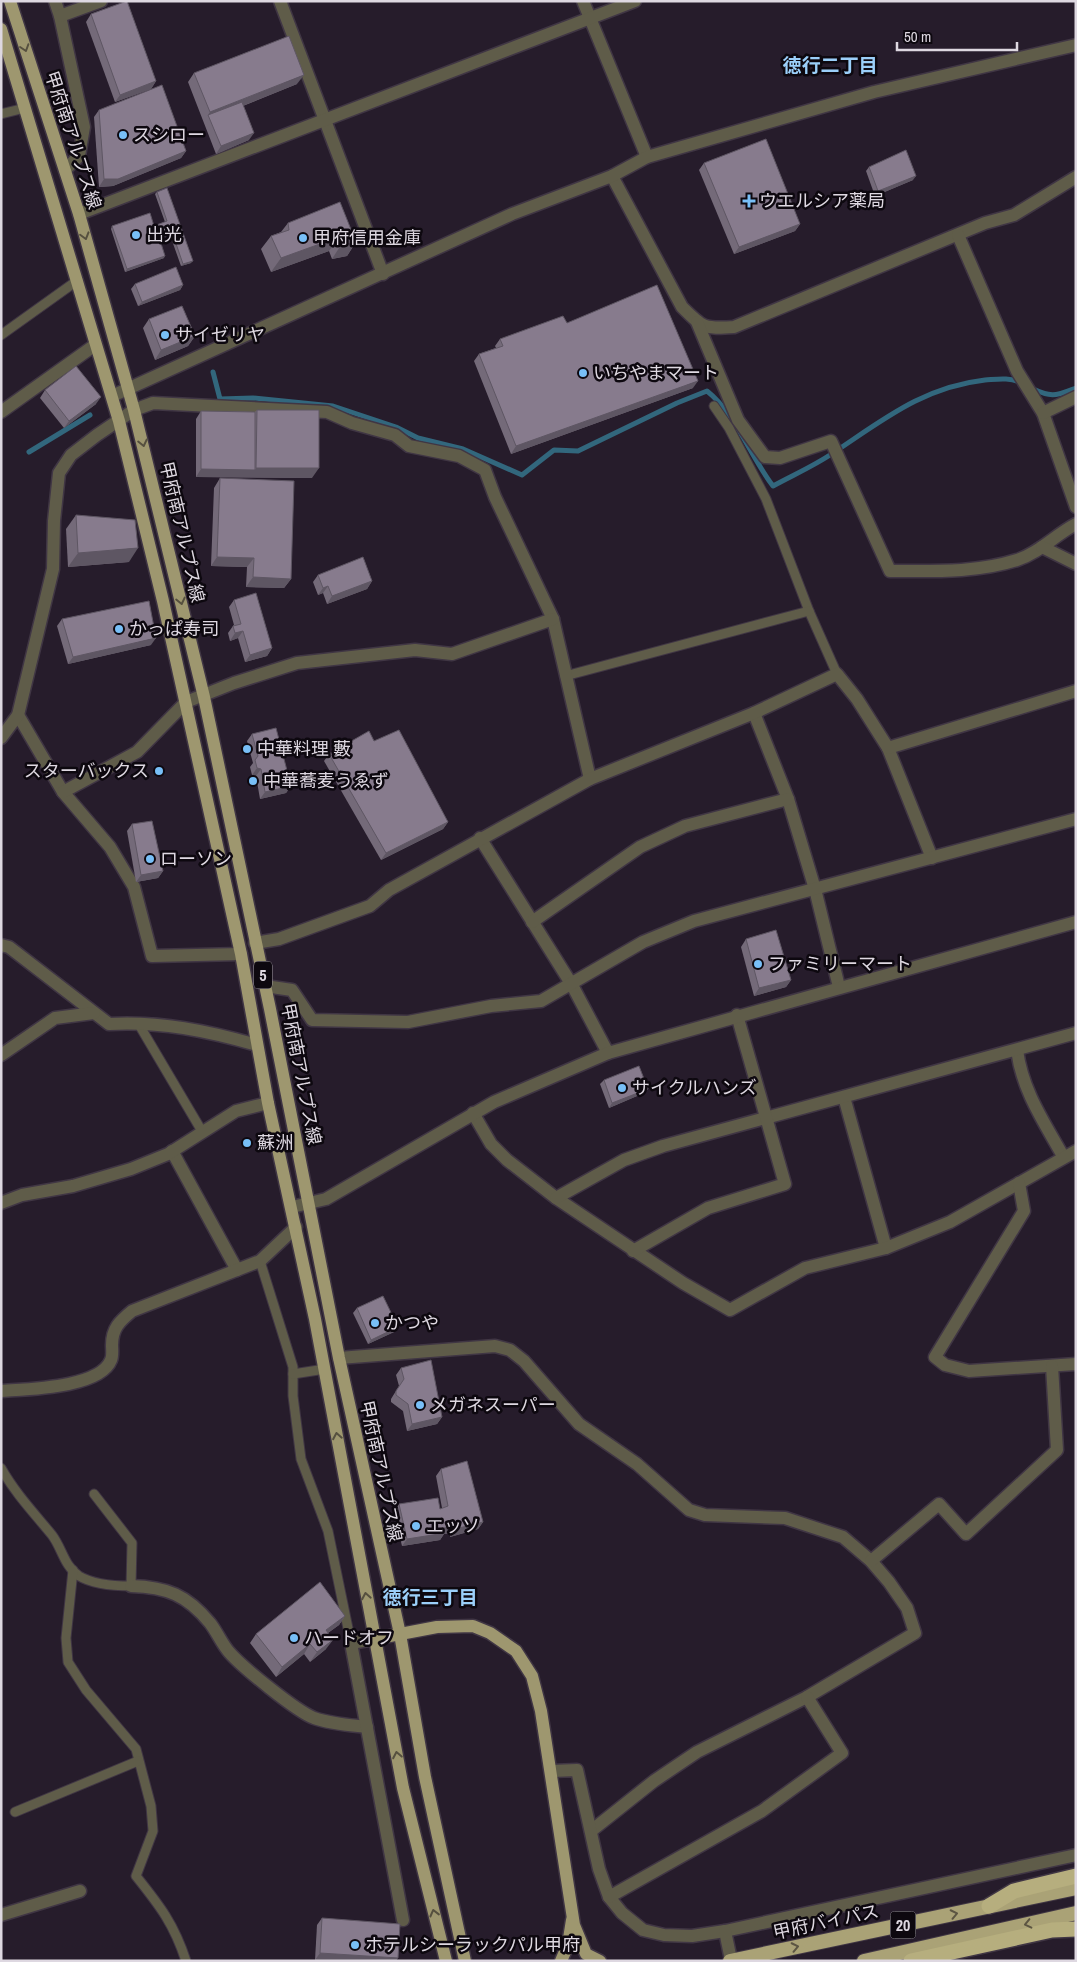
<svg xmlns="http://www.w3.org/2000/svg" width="1077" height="1962" font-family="'Archivo Narrow','Noto Sans JP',sans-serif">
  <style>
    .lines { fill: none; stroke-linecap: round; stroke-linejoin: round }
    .stream { stroke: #32677d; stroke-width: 5 }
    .service-casing { stroke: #403644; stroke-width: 11 }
    .minor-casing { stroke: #403644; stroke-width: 15 }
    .tertiary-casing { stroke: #403644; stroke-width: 15 }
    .primary-casing { stroke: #403644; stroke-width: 15 }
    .trunk-casing { stroke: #403644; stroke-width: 16 }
    .motorway-casing { stroke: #403644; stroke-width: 18 }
    .service { stroke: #5f5c49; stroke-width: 9 }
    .minor { stroke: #5f5c49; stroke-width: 12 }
    .tertiary { stroke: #5f5c49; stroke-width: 12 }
    .primary { stroke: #9e976f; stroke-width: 12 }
    .trunk { stroke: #aaa276; stroke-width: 14 }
    .motorway { stroke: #b6ae7e; stroke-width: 15 }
    .wall { fill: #746a79 }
    .shaded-wall { fill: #5e5663 }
    .building { fill: #877b8d; stroke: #5e5663 }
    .oneway { stroke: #56503f }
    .oneway2 { stroke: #5c5542 }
    .poi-dot { fill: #78bff7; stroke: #0d080f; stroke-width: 2 }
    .labels { text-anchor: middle; stroke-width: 5; stroke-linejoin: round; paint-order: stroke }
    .shield { fill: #0d080f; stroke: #9f9aa2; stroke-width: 1 }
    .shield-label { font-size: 16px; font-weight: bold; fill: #ded8e1 }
    .poi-label { font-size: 18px; fill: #ded8e1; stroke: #0d080f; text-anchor: start }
    .street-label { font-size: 18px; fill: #ded8e1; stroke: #0d080f }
    .neighbourhood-label { font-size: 19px; font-weight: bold; fill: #9bcff9; stroke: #0d080f }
  </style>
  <rect width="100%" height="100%" fill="#261c2b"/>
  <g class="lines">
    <g class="stream">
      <path d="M213 372 220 399 253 398 333 406 396 427 418 438 463 449 522 475 554 450 578 451 677 403 707 391C736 414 750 456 773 486 793 475 814 466 833 453 883 420 923 387 985 380 999 379 1008 377 1022 383"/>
      <path d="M1031 388C1052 398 1055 396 1076 388"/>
      <polyline points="29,452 90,415"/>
    </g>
    <defs>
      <g id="service">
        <polyline points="1,114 25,108"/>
        <polyline points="1,335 78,280"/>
        <polyline points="714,406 729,428 766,499 809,611 837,674"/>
        <polyline points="565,676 809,611"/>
        <polyline points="138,1023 203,1133"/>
        <polyline points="260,1261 293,1367 293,1396 301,1459 328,1531 351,1643"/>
        <polyline points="293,1374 325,1369"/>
        <path d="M1 1468C15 1493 34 1513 52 1535 62 1548 64 1566 79 1576 94 1585 114 1586 131 1586L132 1543 94 1494"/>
        <path d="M73 1570 66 1638 68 1662 86 1690 136 1749 151 1806 153 1831 136 1876C160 1906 174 1924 186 1961"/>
        <polyline points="15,1812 138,1761"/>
      </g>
      <g id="minor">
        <polyline points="55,1 60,16 84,127 79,156 65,170"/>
        <polyline points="280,1 383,274"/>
        <polyline points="583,1 647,157"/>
        <polyline points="60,16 101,1"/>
        <path d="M612 176 682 307C703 328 704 329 734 327L985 223 1014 215 1076 177"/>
        <polyline points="79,214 635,1"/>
        <polyline points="958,235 1017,371 1043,413 1076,507"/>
        <path d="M697 322 738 420 765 457 780 458 831 441 890 571C932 571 976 573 1017 560 1039 553 1055 535 1076 524"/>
        <polyline points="1,412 95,345"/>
        <polyline points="1043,413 1076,397"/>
        <polyline points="1042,547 1076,564"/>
        <polyline points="754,713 788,799 815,889 839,987"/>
        <polyline points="18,715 63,792 110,847 134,887 152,956 241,954"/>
        <polyline points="1,738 18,715 53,569 54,521 59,473 71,455 97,435 134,410 153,403 327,412 352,423 395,435 409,446 459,456 485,470 495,497 553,619 590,779"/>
        <polyline points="888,748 932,858"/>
        <polyline points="63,792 137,752 186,702 234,683 297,663 415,650 452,654 553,619"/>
        <polyline points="480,838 572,985 608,1053"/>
        <polyline points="532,922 640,847 685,826 788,799"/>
        <polyline points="255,943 279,939 370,906 389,890 590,779 754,713 837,674 857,699 888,748 1076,691"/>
        <path d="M1 945 9 947 109 1024C160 1021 208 1031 257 1045"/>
        <polyline points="265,986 292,990 312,1020 408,1022 491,1006 541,1001 643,942 694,921 1076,819"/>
        <path d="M1017 1050C1022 1090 1044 1122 1063 1156"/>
        <polyline points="1,1055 55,1018 94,1013"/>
        <polyline points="844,1097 886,1248"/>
        <polyline points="473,1113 491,1144 507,1160 556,1198 683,1283 730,1310 805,1268 886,1248 950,1222 1076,1151"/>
        <polyline points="172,1151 237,1270"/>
        <polyline points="1019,1183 1024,1211 935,1357 945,1365 969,1371 1076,1364"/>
        <polyline points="556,1198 624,1160 663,1146 1076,1033"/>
        <polyline points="1,1203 22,1195 73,1186 131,1169 168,1154 236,1111 268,1103"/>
        <polyline points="633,1251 708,1208 785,1184 737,1015"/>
        <polyline points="339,1358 495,1346 510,1350 524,1361 579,1424 637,1464 689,1510 705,1515 785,1518 843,1537 871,1561 889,1582 907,1608 915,1633 807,1697 697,1752 654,1781 591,1831"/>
        <path d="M1 1391C27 1389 100 1388 111 1360 113 1356 112 1349 112 1345 112 1328 120 1321 132 1311L260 1261 296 1227"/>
        <polyline points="871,1561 939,1504 966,1534 1057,1450 1052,1366"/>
        <path d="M131 1586C167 1587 187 1595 210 1623 217 1632 222 1644 229 1652 242 1667 296 1711 314 1718 331 1724 349 1725 367 1727"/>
        <polyline points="374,1639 351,1643 403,1920"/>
        <polyline points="552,1771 577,1770 599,1869 609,1897 622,1913 643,1930 664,1935 692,1936 725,1931 1076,1855"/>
        <polyline points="609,1897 762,1811 842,1753 807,1697"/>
        <polyline points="1,1915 80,1891"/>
        <polyline points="725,1931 731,1960"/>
      </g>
      <g id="tertiary">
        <polyline points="112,396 512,214 612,176 647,157 874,92 1076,45"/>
        <polyline points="292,1207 326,1199 494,1102 608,1053 1076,922"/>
      </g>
      <g id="primary">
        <polyline points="10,1 79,214 134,410 204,697 270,1009 339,1358 400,1634 425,1777 465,1961"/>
        <polyline points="1,29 119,421 163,601 241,954 268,1103 315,1319 403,1788 446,1961"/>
        <polyline points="374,1639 437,1627 473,1626 490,1633 516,1651 532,1676 541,1711 574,1925 586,1954 600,1961"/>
        <polyline points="561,1961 568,1945 572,1920"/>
      </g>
      <g id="trunk">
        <polyline points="730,1961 1076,1888"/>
        <polyline points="864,1961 1076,1913"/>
      </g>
      <g id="motorway">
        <polyline points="989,1906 1014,1891 1076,1876"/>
        <polyline points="911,1961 1052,1930 1076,1929"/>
      </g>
    </defs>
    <use href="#service" class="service-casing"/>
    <use href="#minor" class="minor-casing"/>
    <use href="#tertiary" class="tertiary-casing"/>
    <use href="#primary" class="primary-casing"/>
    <use href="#trunk" class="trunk-casing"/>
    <use href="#motorway" class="motorway-casing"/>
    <use href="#service" class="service"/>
    <use href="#minor" class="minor"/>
    <use href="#tertiary" class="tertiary"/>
    <use href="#primary" class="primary"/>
    <use href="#trunk" class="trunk"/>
    <use href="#motorway" class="motorway"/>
  </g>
  <g class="wall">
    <polygon points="91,14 156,81 151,89 115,102 86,22"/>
    <polygon points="194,73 297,84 243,106 249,140 216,154 188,82"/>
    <polygon points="99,110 186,151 181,158 113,186 99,187 94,117"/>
    <polygon points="704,163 800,224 795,231 734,254 699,170"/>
    <polygon points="869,167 913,180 875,196 866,171"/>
    <polygon points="157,192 191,263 181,266 170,235 159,239 164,258 125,272 111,229 112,226 154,226 165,222 155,194"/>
    <polygon points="288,223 356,242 347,256 332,259 329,251 271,272 261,249 271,236 281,232"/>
    <polygon points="135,284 183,285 180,290 138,306 131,289"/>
    <polygon points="149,319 195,336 188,346 155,360 143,328"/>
    <polygon points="567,323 693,388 511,454 474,361 479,354 496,348 495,346 500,339"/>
    <polygon points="45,390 96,404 64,428 40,398"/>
    <polygon points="257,410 312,478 196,477 196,419 201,411 255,412"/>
    <polygon points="220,478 291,579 284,588 246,587 247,567 211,566 214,488"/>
    <polygon points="76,515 129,562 68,567 66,529"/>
    <polygon points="318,575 372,581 367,589 327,604 323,593 318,595 313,582"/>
    <polygon points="234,600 272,648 267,656 245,662 238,638 230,641 228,633 233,626 234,625 229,607"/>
    <polygon points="62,619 151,645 68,664 57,626"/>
    <polygon points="252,734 291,786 286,793 260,799 256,776 252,775 250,767 253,763 247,741"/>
    <polygon points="374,741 448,822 443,829 381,860 324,761 329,754"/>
    <polygon points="132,824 163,871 158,878 136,882 127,831"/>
    <polygon points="746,939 791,980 786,987 754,996 741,947"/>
    <polygon points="604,1080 644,1093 609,1108 600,1084"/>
    <polygon points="357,1308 394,1332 368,1344 353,1313"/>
    <polygon points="401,1368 442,1417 437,1424 407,1431 403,1411 391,1402 391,1399 399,1386 396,1375"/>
    <polygon points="441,1469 483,1522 478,1529 450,1537 450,1533 444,1534 440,1540 402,1546 394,1512 399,1504 440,1509 442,1508 436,1476"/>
    <polygon points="345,1616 339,1625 328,1633 326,1649 310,1662 304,1654 276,1677 250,1643 256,1634"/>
    <polygon points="322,1918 396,1961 315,1960 317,1925"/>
  </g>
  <g class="shaded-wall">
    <polygon points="304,75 297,84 210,119 208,115 210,112"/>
    <polygon points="156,81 151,89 115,102 120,95"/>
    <polygon points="254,133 249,140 216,154 221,146"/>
    <polygon points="186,151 181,158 113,186 99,187 104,179"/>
    <polygon points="916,176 913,180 875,196 878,191"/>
    <polygon points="800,224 795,231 734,254 739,247"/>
    <polygon points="172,232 170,235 157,239 159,237"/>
    <polygon points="339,237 329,251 271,272 281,258"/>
    <polygon points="356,242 347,256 332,259 341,245"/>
    <polygon points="165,256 164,258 125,272 127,269"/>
    <polygon points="193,261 191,263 181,266 183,264"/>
    <polygon points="183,285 180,290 138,306 142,302"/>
    <polygon points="195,336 188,346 155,360 161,350"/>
    <polygon points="698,381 693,388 511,454 516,446"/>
    <polygon points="101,397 96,404 64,428 69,421"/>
    <polygon points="256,468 319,468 312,478 196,477 201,469 255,470"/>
    <polygon points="138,548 129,562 68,567 78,553"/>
    <polygon points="217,557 254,558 247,567 211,566"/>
    <polygon points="253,577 291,579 284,588 246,587"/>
    <polygon points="372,581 367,589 327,604 332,596"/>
    <polygon points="328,586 323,593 318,595 323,588"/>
    <polygon points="243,631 238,638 230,641 235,633"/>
    <polygon points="156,638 151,645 68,664 73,657"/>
    <polygon points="272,648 267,656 245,662 250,655"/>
    <polygon points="257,768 261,769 256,776 252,775"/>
    <polygon points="291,786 286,793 260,799 265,792"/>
    <polygon points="448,822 443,829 381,860 386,853"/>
    <polygon points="163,871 158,878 136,882 141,875"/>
    <polygon points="791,980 786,987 754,996 759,988"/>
    <polygon points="648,1089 644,1093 609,1108 612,1103"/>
    <polygon points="398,1327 394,1332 368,1344 371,1340"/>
    <polygon points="442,1417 437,1424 407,1431 412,1424"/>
    <polygon points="483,1522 478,1529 450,1537 455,1529"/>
    <polygon points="455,1526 450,1533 444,1534 440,1540 402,1546 407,1539 444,1528"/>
    <polygon points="345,1616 339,1625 319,1639 326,1630"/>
    <polygon points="333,1640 326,1649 310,1662 317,1652"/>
    <polygon points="310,1644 304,1654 276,1677 282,1667"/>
    <polygon points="320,1953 398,1958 396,1961 315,1960"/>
  </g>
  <g class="building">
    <polygon points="127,1 156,81 120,95 91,14"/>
    <polygon points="289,36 304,75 210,112 194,73"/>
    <polygon points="162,85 186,151 118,179 104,179 99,110"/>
    <polygon points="242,102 254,133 221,146 208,115"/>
    <polygon points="766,139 800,224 739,247 704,163"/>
    <polygon points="906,150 916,176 878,191 869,167"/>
    <polygon points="167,188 193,261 183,264 172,232 159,237 165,256 127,269 112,226 150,213 154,226 167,221 157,192"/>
    <polygon points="340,202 356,242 341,245 339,237 281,258 271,236 289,230 288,223"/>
    <polygon points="176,267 183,285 142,302 135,284"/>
    <polygon points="657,285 698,381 516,446 479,354 503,346 500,339 563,316 567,323"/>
    <polygon points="182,306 195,336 161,350 149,319"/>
    <polygon points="76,366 101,397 69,421 45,390"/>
    <polygon points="257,410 319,410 319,468 256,468"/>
    <polygon points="201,411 255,412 255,470 201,469"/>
    <polygon points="220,478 294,481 291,579 253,577 254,558 217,557"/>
    <polygon points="76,515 135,520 138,548 78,553"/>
    <polygon points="363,557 372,581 332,596 328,586 323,588 318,575"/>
    <polygon points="256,593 272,648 250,655 243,631 235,633 233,626 241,624 234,600"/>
    <polygon points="149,601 156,638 73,657 62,619"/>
    <polygon points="276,728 291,786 265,792 261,769 257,768 255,760 258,756 252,734"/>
    <polygon points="399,730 448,822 386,853 329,754 369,731 374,741"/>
    <polygon points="152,821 163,871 141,875 132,824"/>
    <polygon points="776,930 791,980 759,988 746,939"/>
    <polygon points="639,1066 648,1089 612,1103 604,1080"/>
    <polygon points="383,1296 398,1327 371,1340 357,1308"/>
    <polygon points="431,1360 442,1417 412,1424 408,1404 396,1395 396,1391 404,1379 401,1368"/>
    <polygon points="467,1461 483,1522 455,1529 455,1526 444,1528 445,1533 407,1539 399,1504 438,1498 440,1509 448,1506 441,1469"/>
    <polygon points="320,1582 345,1616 326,1630 333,1640 317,1652 310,1644 282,1667 256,1634"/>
    <polygon points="322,1918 400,1924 398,1958 320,1953"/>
  </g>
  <defs><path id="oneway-chevron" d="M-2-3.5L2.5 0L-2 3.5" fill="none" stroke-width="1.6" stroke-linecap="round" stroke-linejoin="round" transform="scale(1.25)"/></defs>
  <g class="oneway">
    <use href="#oneway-chevron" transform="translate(25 48) rotate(72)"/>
    <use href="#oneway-chevron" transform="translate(85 236) rotate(74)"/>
    <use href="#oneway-chevron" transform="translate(143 443) rotate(77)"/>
    <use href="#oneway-chevron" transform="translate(181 601) rotate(77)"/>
    <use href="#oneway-chevron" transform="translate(337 1436) rotate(-100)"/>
    <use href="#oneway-chevron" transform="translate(366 1596) rotate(-100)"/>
    <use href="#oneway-chevron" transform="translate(397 1755) rotate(-101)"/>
    <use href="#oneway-chevron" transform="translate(434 1913) rotate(-104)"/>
  </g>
  <g class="oneway2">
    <use href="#oneway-chevron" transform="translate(954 1914) rotate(-12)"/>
    <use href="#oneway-chevron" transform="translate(1028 1924) rotate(167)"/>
    <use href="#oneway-chevron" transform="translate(795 1947) rotate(-12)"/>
  </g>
  <g class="poi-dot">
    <circle cx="123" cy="135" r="5"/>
    <path d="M746.5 193.5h5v5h5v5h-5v5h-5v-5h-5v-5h5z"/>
    <circle cx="136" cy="235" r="5"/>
    <circle cx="303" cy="238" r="5"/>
    <circle cx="165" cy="335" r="5"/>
    <circle cx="583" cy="373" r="5"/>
    <circle cx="119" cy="629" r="5"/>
    <circle cx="247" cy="749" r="5"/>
    <circle cx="159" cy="771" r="5"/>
    <circle cx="253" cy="781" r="5"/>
    <circle cx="150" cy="859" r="5"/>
    <circle cx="758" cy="964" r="5"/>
    <circle cx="622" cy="1088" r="5"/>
    <circle cx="247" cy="1143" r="5"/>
    <circle cx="375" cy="1323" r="5"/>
    <circle cx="420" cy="1405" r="5"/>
    <circle cx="416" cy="1526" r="5"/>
    <circle cx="294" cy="1638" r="5"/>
    <circle cx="355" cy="1945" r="5"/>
  </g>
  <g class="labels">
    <g class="shield">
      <rect x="254" y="961.5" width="18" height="27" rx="4"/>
      <rect x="890.5" y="1911.5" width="25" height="27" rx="4"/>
    </g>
    <g class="shield-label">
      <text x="263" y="981">5</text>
      <text x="903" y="1931">20</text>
    </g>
    <g class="poi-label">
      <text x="133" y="141">スシロー</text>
      <text x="759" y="207">ウエルシア薬局</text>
      <text x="146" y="241">出光</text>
      <text x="313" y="244">甲府信用金庫</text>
      <text x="175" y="341">サイゼリヤ</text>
      <text x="593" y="379">いちやまマート</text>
      <text x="129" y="635">かっぱ寿司</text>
      <text x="257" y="755">中華料理 藪</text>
      <text x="149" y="777" text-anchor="end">スターバックス</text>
      <text x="263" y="787">中華蕎麦うゑず</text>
      <text x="160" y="865">ローソン</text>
      <text x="768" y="970">ファミリーマート</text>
      <text x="632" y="1094">サイクルハンズ</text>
      <text x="257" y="1149">蘇洲</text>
      <text x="385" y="1329">かつや</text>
      <text x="430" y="1411">メガネスーパー</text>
      <text x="426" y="1532">エッソ</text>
      <text x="304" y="1644">ハードオフ</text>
      <text x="365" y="1951">ホテルシーラックパル甲府</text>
    </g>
    <g class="street-label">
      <text transform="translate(73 140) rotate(72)" y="6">甲府南アルプス線</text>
      <text transform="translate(182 532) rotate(77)" y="6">甲府南アルプス線</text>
      <text transform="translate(301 1074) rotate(79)" y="6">甲府南アルプス線</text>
      <text transform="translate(381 1471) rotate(78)" y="6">甲府南アルプス線</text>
      <text transform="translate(826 1922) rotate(-12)" y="6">甲府バイパス</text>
    </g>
    <g class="neighbourhood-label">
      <text x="830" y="72">徳行二丁目</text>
      <text x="430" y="1604">徳行三丁目</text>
    </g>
  </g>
  <rect width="1077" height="1962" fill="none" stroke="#ded8e1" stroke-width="5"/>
  <path d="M897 42v8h120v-8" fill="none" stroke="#ded8e1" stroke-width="2.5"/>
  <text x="904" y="42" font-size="15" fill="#ded8e1" stroke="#0d080f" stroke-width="4" paint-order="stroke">50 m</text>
</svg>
